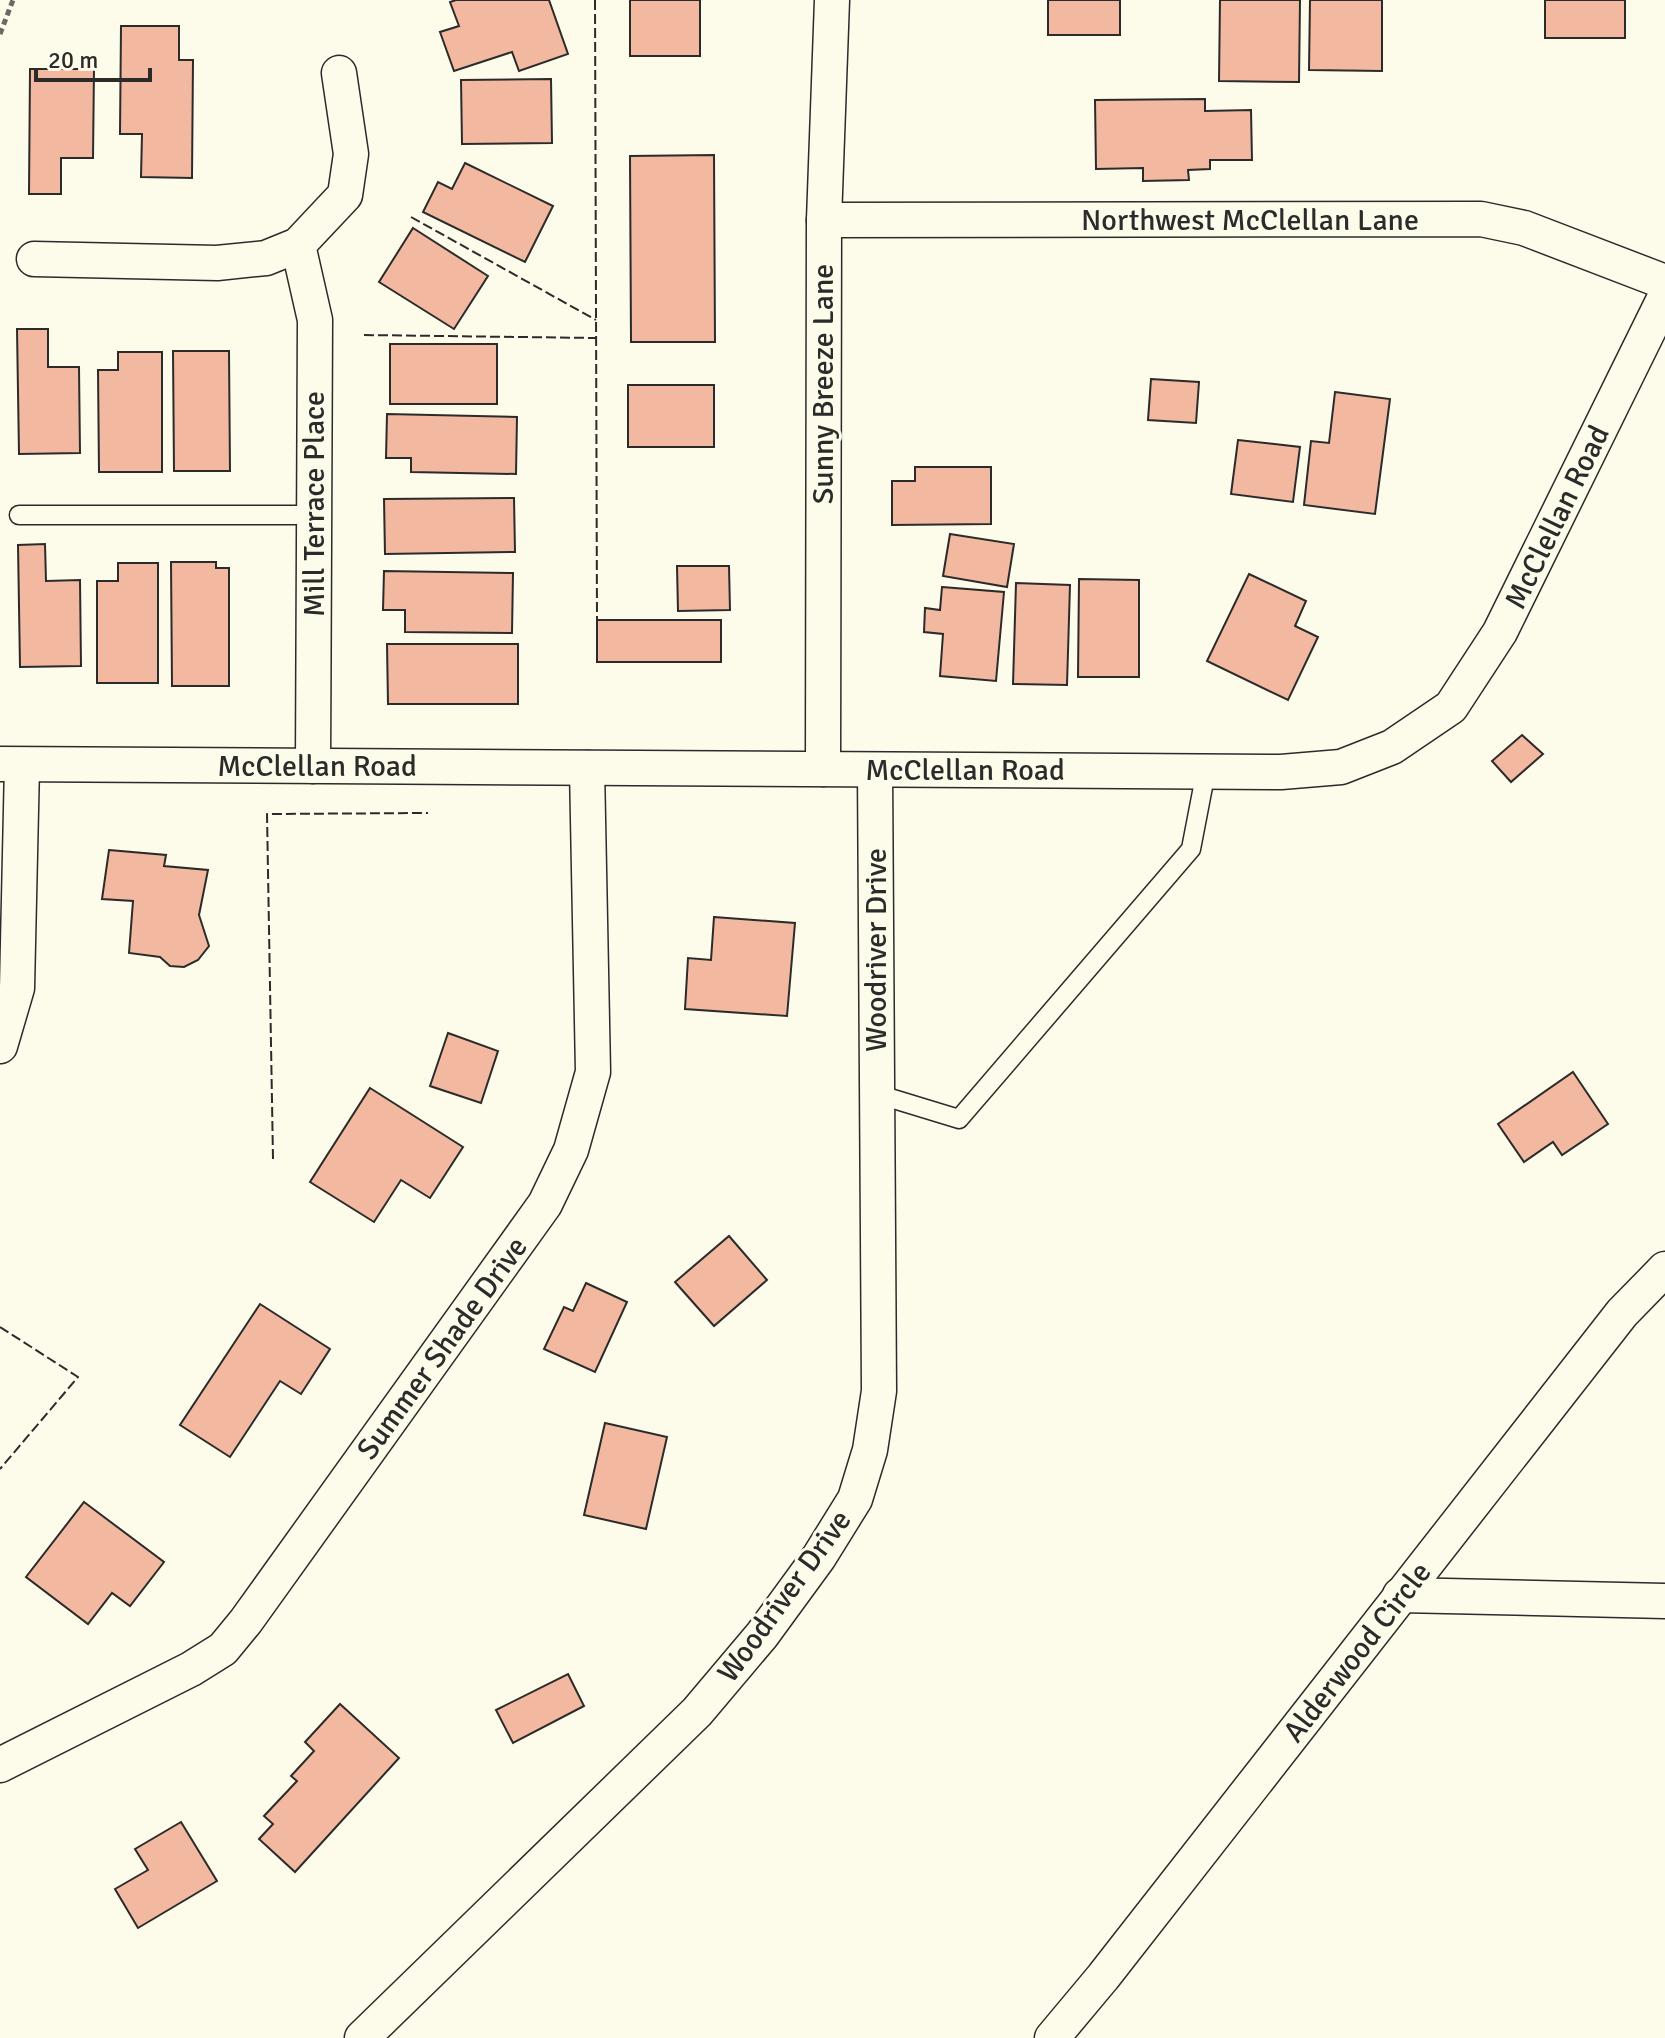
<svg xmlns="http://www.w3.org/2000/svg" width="1665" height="2038" font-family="Signika,sans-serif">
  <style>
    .building { fill: #f2b8a0; stroke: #2b2b2b; stroke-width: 2 }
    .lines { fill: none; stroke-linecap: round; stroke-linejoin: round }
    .service-casing { stroke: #2b2b2b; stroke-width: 21 }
    .minor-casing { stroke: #2b2b2b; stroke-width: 37 }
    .path { stroke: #6a6964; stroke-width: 5; stroke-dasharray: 6 4; stroke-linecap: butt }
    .service { stroke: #fdfbea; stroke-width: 18 }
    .minor { stroke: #fdfbea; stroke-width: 34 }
    .fence { stroke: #2b2b2b; stroke-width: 2; stroke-dasharray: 10 4; stroke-linecap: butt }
    .labels { text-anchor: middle; stroke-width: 6; stroke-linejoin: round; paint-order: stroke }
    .street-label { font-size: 30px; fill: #2b2b2b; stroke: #fdfbea }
  </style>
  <rect width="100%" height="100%" fill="#fdfbea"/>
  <g class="building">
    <polygon points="456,0 549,0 568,54 519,71 512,52 454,71 440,32 459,26 450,2"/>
    <rect x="630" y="0" width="70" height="56"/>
    <rect x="1048" y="0" width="72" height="35"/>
    <polygon points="1220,0 1300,0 1299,82 1219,81"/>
    <polygon points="1310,0 1382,0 1382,71 1309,70"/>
    <rect x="1545" y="0" width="80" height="38"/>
    <polygon points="121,26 179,26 179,60 193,60 192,178 141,177 142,134 120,134"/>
    <polygon points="30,69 94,69 93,158 61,158 61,194 29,194"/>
    <polygon points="551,79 552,143 462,144 461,80"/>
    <polygon points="1205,99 1205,111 1251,110 1252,160 1210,160 1210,169 1188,170 1189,180 1143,181 1143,168 1096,169 1095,100"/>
    <polygon points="714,155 715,342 631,342 630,156"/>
    <polygon points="465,163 553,206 525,262 423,212 438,182 452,189"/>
    <polygon points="413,228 488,276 454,329 379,282"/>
    <polygon points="17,329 48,329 48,367 79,367 80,453 19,454"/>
    <rect x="390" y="344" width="107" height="60"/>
    <polygon points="173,351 229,351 230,471 174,471"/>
    <polygon points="118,352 162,352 162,472 99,472 98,370 118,370"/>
    <polygon points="1151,379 1199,382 1196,423 1148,420"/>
    <rect x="628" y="385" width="86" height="62"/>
    <polygon points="1335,392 1390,399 1375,514 1304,505 1311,441 1329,443"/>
    <polygon points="387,414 517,417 516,474 411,472 411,458 386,458"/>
    <polygon points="1238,440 1300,447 1293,502 1231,494"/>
    <polygon points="915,467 991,467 991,524 892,525 892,481 915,481"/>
    <polygon points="514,498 515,552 385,554 384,499"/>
    <polygon points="950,534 1014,544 1007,587 943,576"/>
    <polygon points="45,544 46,581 80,580 81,666 20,667 18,545"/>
    <polygon points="171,562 216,562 216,568 229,568 229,686 172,686"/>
    <polygon points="118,563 158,563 158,683 97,683 97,581 118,581"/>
    <polygon points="677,566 729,566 730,610 678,611"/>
    <polygon points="384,571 513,573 512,633 405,632 405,610 383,610"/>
    <polygon points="1249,574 1306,601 1295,626 1318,637 1288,700 1207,661"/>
    <polygon points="1079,579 1139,580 1139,677 1078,677"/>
    <polygon points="1016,583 1070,585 1067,685 1013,684"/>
    <polygon points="942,587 1004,592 996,681 940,676 943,634 924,632 925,608 940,610"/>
    <rect x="597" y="620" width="124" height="42"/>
    <polygon points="387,644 518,644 518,704 388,704"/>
    <polygon points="1522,735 1543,754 1511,782 1492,761"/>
    <polygon points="109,850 166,855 164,866 208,870 199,915 209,946 198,960 184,967 170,966 160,957 129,953 133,901 102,899"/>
    <polygon points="714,917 795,923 787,1016 685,1009 688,958 711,960"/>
    <polygon points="448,1033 498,1051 481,1103 430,1086"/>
    <polygon points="1573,1072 1608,1124 1562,1155 1553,1142 1524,1162 1498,1124"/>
    <polygon points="370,1088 463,1147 430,1198 401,1180 374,1222 310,1182"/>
    <polygon points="729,1236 767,1280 714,1326 675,1282"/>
    <polygon points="586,1283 627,1302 595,1372 544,1349 564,1307 573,1311"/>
    <polygon points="260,1304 330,1349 301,1394 280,1381 230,1457 180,1425"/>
    <polygon points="605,1423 667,1437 646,1529 584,1515"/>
    <polygon points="84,1502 164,1562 130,1606 112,1593 88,1624 26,1577"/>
    <polygon points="568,1674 584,1706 513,1743 496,1710"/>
    <polygon points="340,1704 399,1758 295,1872 259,1839 273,1824 264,1816 297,1781 291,1776 314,1751 305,1742"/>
    <polygon points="181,1822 217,1881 138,1928 115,1889 148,1870 135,1849"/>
  </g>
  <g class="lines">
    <defs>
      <g id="service">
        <polyline points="19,515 313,515"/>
        <polyline points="877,1094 959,1119 1191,849 1206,771"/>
      </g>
      <g id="minor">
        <polyline points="824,220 1481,219 1524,228 1665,282"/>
        <polyline points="298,245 315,320 313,766"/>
        <polyline points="34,259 217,263 266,258 298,245 345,195 351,154 339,73"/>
        <polyline points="0,764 1281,772 1341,767 1392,747 1451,707 1500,632 1665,297"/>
        <polyline points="823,769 824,220 832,0"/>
        <polyline points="0,1046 17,988 22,765"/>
        <polyline points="1400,1595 1665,1601"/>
        <polyline points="0,1765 191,1669 223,1649 246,1621 545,1204 571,1150 593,1072 587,768"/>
        <polyline points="362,2038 697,1712 762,1635 819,1557 855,1499 870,1450 879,1391 875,770"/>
        <polyline points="1052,2038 1103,1977 1622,1313 1665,1269"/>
      </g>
    </defs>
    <use href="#service" class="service-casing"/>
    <use href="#minor" class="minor-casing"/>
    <polyline class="path" points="0,34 13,0"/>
    <use href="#service" class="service"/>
    <use href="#minor" class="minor"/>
    <g class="fence">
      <polyline points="595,0 597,620"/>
      <polyline points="411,217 596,320"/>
      <polyline points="364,335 596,338"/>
      <polyline points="273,1159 267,814 428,813"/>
      <polyline points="0,1327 78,1377 0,1469"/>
    </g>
  </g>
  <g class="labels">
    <g class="street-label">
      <text x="1250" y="230">Northwest McClellan Lane</text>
      <text transform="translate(823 384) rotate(-90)" y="10">Sunny Breeze Lane</text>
      <text transform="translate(314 504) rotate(-90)" y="10">Mill Terrace Place</text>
      <text transform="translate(1557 517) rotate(-64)" y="10">McClellan Road</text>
      <text x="317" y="776">McClellan Road</text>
      <text x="965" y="780">McClellan Road</text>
      <text transform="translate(876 950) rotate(-90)" y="10">Woodriver Drive</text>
      <text transform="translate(442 1348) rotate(-54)" y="10">Summer Shade Drive</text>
      <text transform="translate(784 1596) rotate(-54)" y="10">Woodriver Drive</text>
      <text transform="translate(1357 1652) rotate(-52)" y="10">Alderwood Circle</text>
    </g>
  </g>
  <path d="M36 68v12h114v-12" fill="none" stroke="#2b2b2b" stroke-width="4"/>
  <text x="48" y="68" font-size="24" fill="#2b2b2b" stroke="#fdfbea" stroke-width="6" paint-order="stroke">20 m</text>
</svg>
